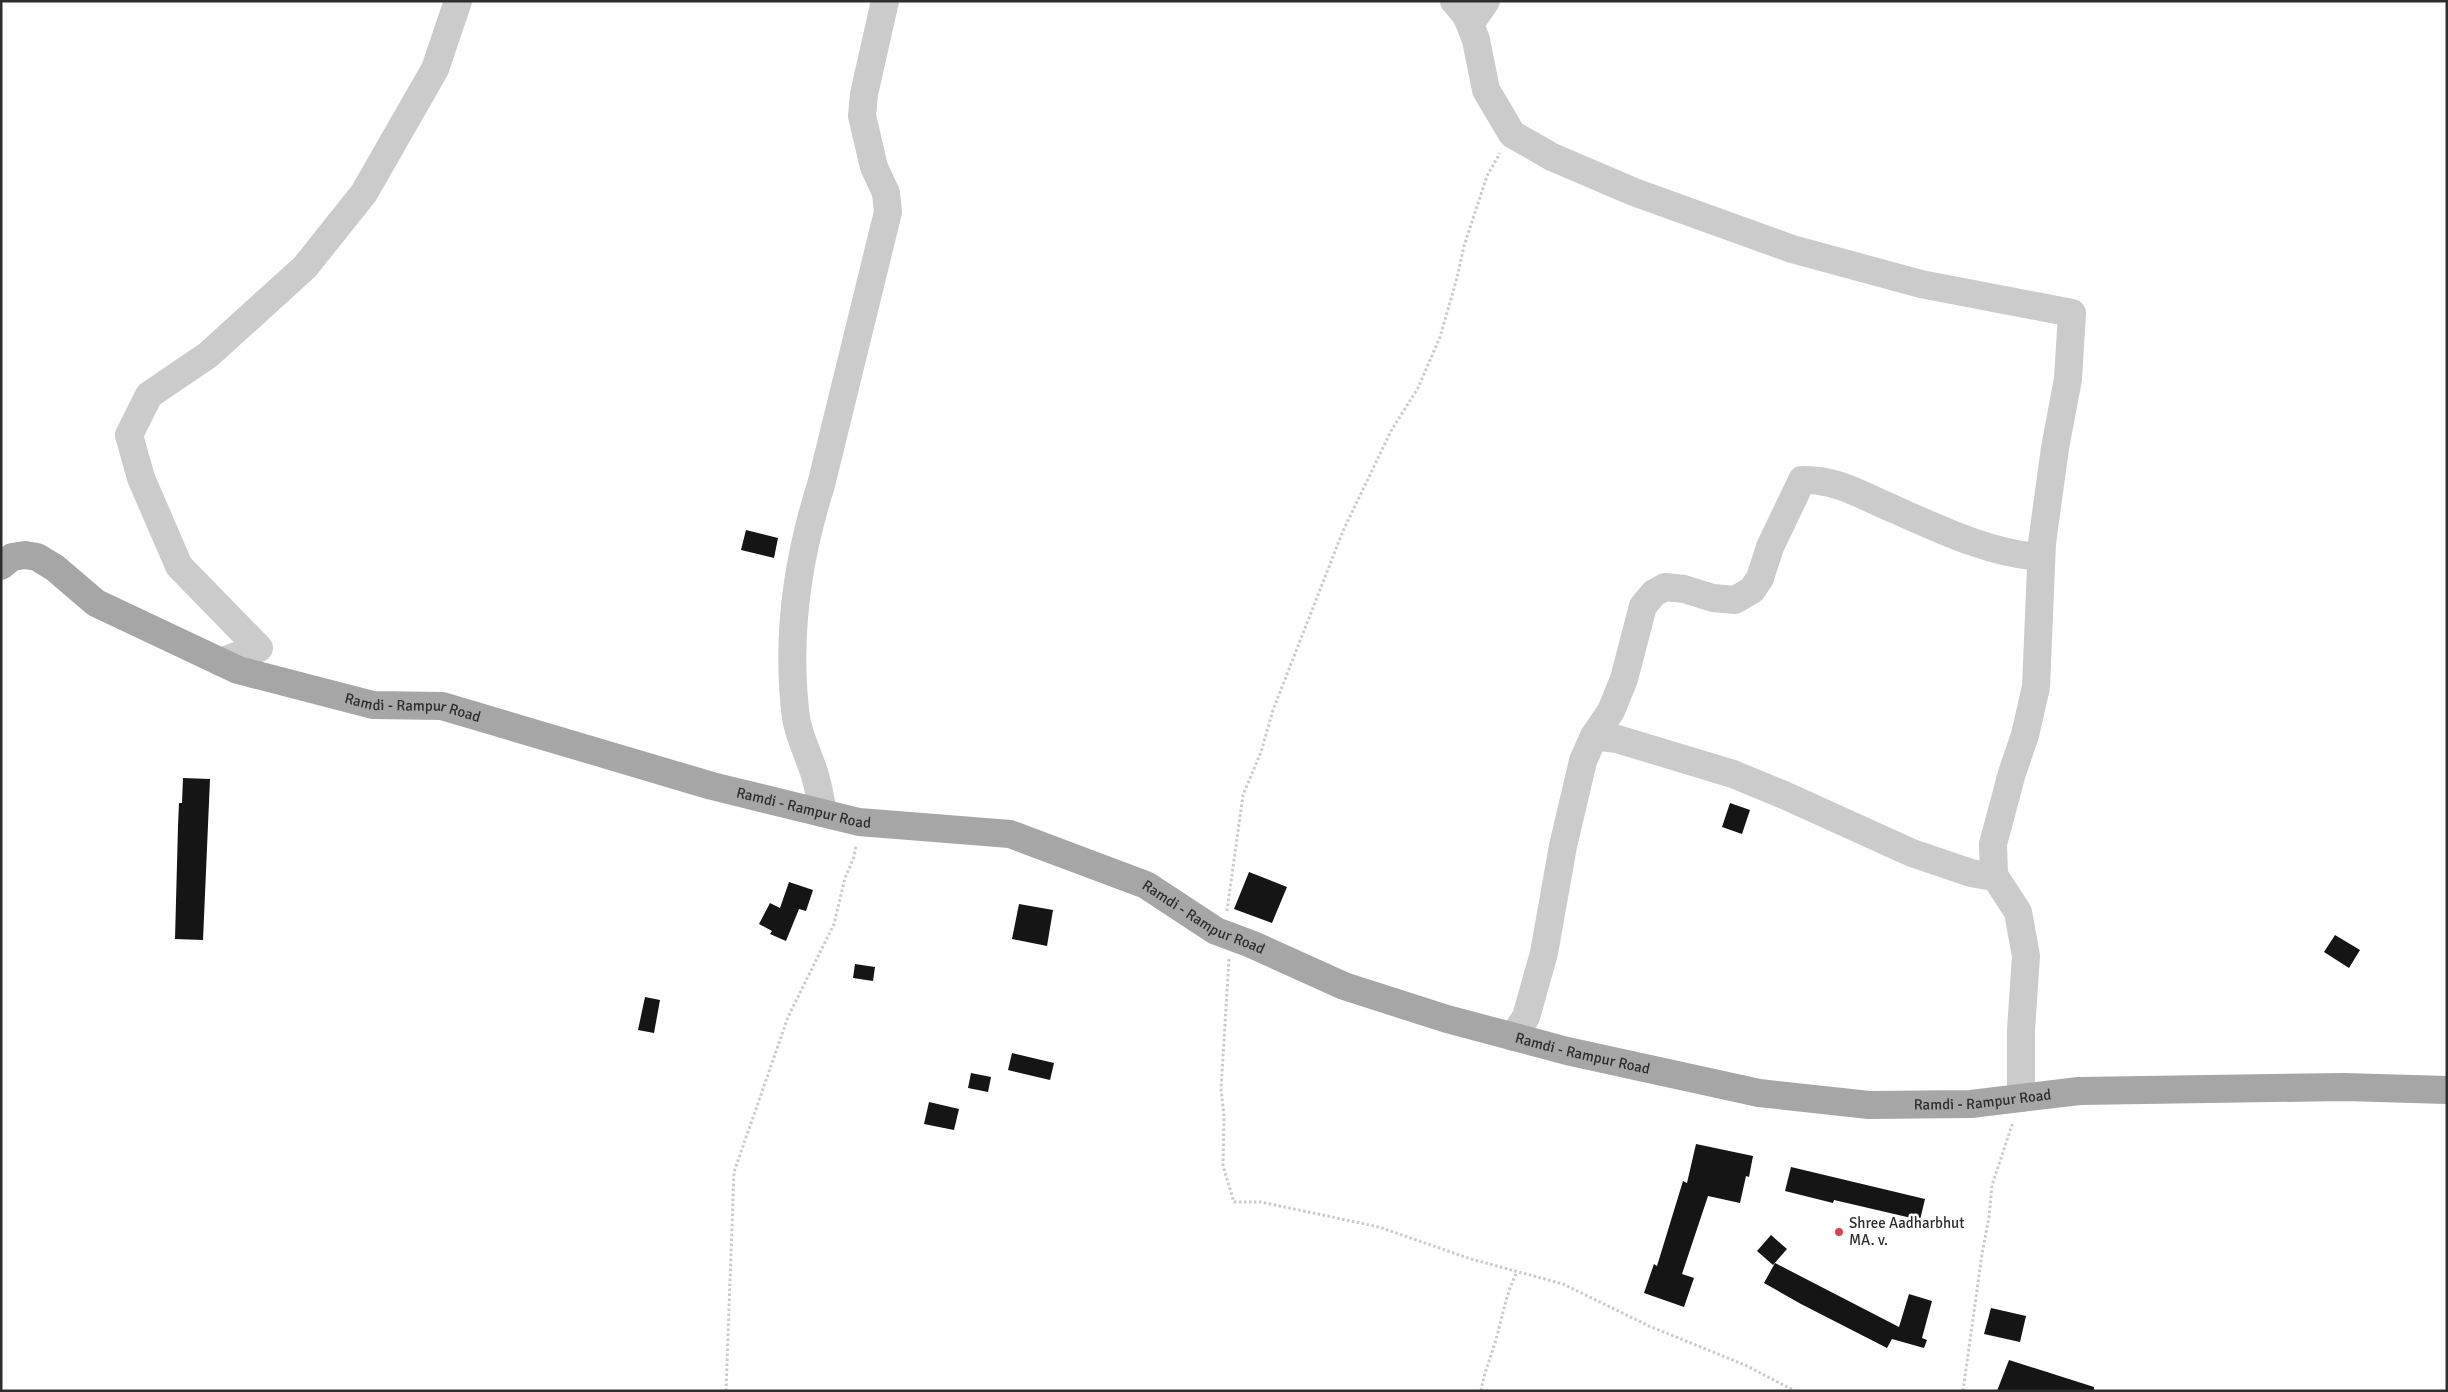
<svg xmlns="http://www.w3.org/2000/svg" width="2448" height="1392" font-family="Signika,sans-serif">
  <style>
    .building { fill: #151515 }
    .lines { fill: none; stroke-linecap: round; stroke-linejoin: round }
    .path { stroke: #cbcbcb; stroke-width: 3; stroke-dasharray: 2.5 2.5; stroke-linecap: butt }
    .minor { stroke: #cbcbcb; stroke-width: 28 }
    .major { stroke: #a6a6a6; stroke-width: 28 }
    .poi-dot { fill: #d24457; stroke: #fff; stroke-width: 2 }
    .labels { text-anchor: middle; stroke-width: 5; stroke-linejoin: round; paint-order: stroke }
    .street-label { font-size: 15px; fill: #2e2e2e; stroke: #fff }
    .poi-label { font-size: 15px; fill: #2e2e2e; stroke: #fff; text-anchor: start }
  </style>
  <rect width="100%" height="100%" fill="#fff"/>
  <g class="building">
    <polygon points="746,530 778,538 774,558 741,550"/>
    <polygon points="183,778 210,779 203,940 175,939 178,826 179,803 182,803"/>
    <polygon points="1730,803 1750,810 1742,834 1722,827"/>
    <polygon points="1249,872 1287,887 1272,923 1234,909"/>
    <polygon points="789,882 813,890 806,911 799,909 786,941 770,934 772,931 759,924 770,903 780,908"/>
    <polygon points="1019,904 1053,910 1047,946 1012,939"/>
    <polygon points="2335,935 2360,950 2349,968 2324,952"/>
    <polygon points="855,964 875,967 873,981 853,978"/>
    <polygon points="645,997 660,1000 654,1033 638,1030"/>
    <polygon points="1012,1053 1054,1063 1050,1080 1008,1070"/>
    <polygon points="971,1073 991,1077 988,1092 968,1088"/>
    <polygon points="929,1102 959,1109 954,1130 924,1124"/>
    <polygon points="1696,1144 1753,1156 1749,1177 1746,1176 1740,1203 1708,1196 1682,1274 1694,1278 1684,1307 1644,1293 1654,1264 1657,1266 1683,1181 1687,1183"/>
    <polygon points="1791,1167 1925,1199 1920,1220 1834,1200 1833,1203 1785,1191"/>
    <polygon points="1771,1235 1787,1249 1773,1265 1757,1251"/>
    <polygon points="1775,1263 1899,1327 1909,1294 1932,1301 1922,1338 1927,1340 1924,1348 1892,1339 1887,1348 1801,1304 1764,1283"/>
    <polygon points="1991,1308 2026,1316 2020,1342 1984,1334"/>
    <polygon points="2009,1360 2094,1387 2094,1391 1997,1391"/>
  </g>
  <g class="lines">
    <g class="path">
      <polyline points="1227,911 1243,795 1261,752 1273,710 1343,531 1391,431 1418,388 1440,337 1457,278 1464,246 1487,176 1500,153"/>
      <polyline points="1229,959 1221,1089 1224,1116 1223,1166 1234,1202 1261,1202 1379,1227 1471,1259 1563,1284 1649,1326 1745,1365 1795,1391"/>
      <polyline points="726,1391 734,1172 788,1017 834,924 845,878 854,857 856,845"/>
      <path d="M1481 1391C1484 1373 1489 1362 1494 1346 1502 1321 1505 1295 1517 1272"/>
      <polyline points="1963,1391 1982,1254 1989,1217 1992,1185 2013,1122"/>
    </g>
    <g class="minor">
      <polyline points="1454,1 1465,14 1470,24 1476,40 1486,90 1502,117 1512,134 1552,157 1634,192 1792,249 1921,284 2072,313 2068,379 2055,448 2042,543 2036,687 2025,735 2012,773 1993,844 1994,875 2018,912 2026,956 2021,1030 2021,1098"/>
      <polyline points="1470,24 1486,1"/>
      <polyline points="220,662 259,648 179,566 141,478 129,435 149,395 208,355 305,267 364,193 435,69 458,1"/>
      <polyline points="1594,736 1617,739 1733,774 1784,795 1912,853 1971,873 1988,876"/>
      <path d="M823 813C821 802 819 790 816 779 811 759 799 738 796 718 786 639 797 560 821 485L888 212 886 193 874 167 862 116 864 94 885 1"/>
      <path d="M1513 1037 1526 1017 1544 953 1563 846 1583 761 1594 736 1611 711 1624 679 1643 606 1654 593 1665 587 1684 589 1713 598 1735 600 1752 590 1760 578 1770 547 1802 480C1838 479 1864 497 1896 510 1941 530 1991 554 2041 557"/>
    </g>
    <path class="major" id="s1" d="M1 566 12 557 25 555 37 557 55 568 96 603 238 670 373 705 442 706 712 786 859 822 1010 834 1146 885 1216 931 1251 944 1344 986 1447 1019 1567 1051 1759 1093 1869 1105 1971 1104 2079 1091 2344 1087 2447 1090"/>
  </g>
  <circle class="poi-dot" cx="1839" cy="1232" r="5"/>
  <g class="labels">
    <g class="street-label">
      <text dy="5" stroke="none"><textPath href="#s1" startOffset="451">Ramdi - Rampur Road</textPath></text>
      <text dy="5" stroke="none"><textPath href="#s1" startOffset="856">Ramdi - Rampur Road</textPath></text>
      <text dy="5" stroke="none"><textPath href="#s1" startOffset="1276">Ramdi - Rampur Road</textPath></text>
      <text dy="5" stroke="none"><textPath href="#s1" startOffset="1681">Ramdi - Rampur Road</textPath></text>
      <text dy="5" stroke="none"><textPath href="#s1" startOffset="2086">Ramdi - Rampur Road</textPath></text>
    </g>
    <g class="poi-label">
      <text x="1849" y="1228">Shree Aadharbhut<tspan x="1849" dy="17">MA. v.</tspan></text>
    </g>
  </g>
  <rect width="2448" height="1392" fill="none" stroke="#2e2e2e" stroke-width="5"/>
</svg>
